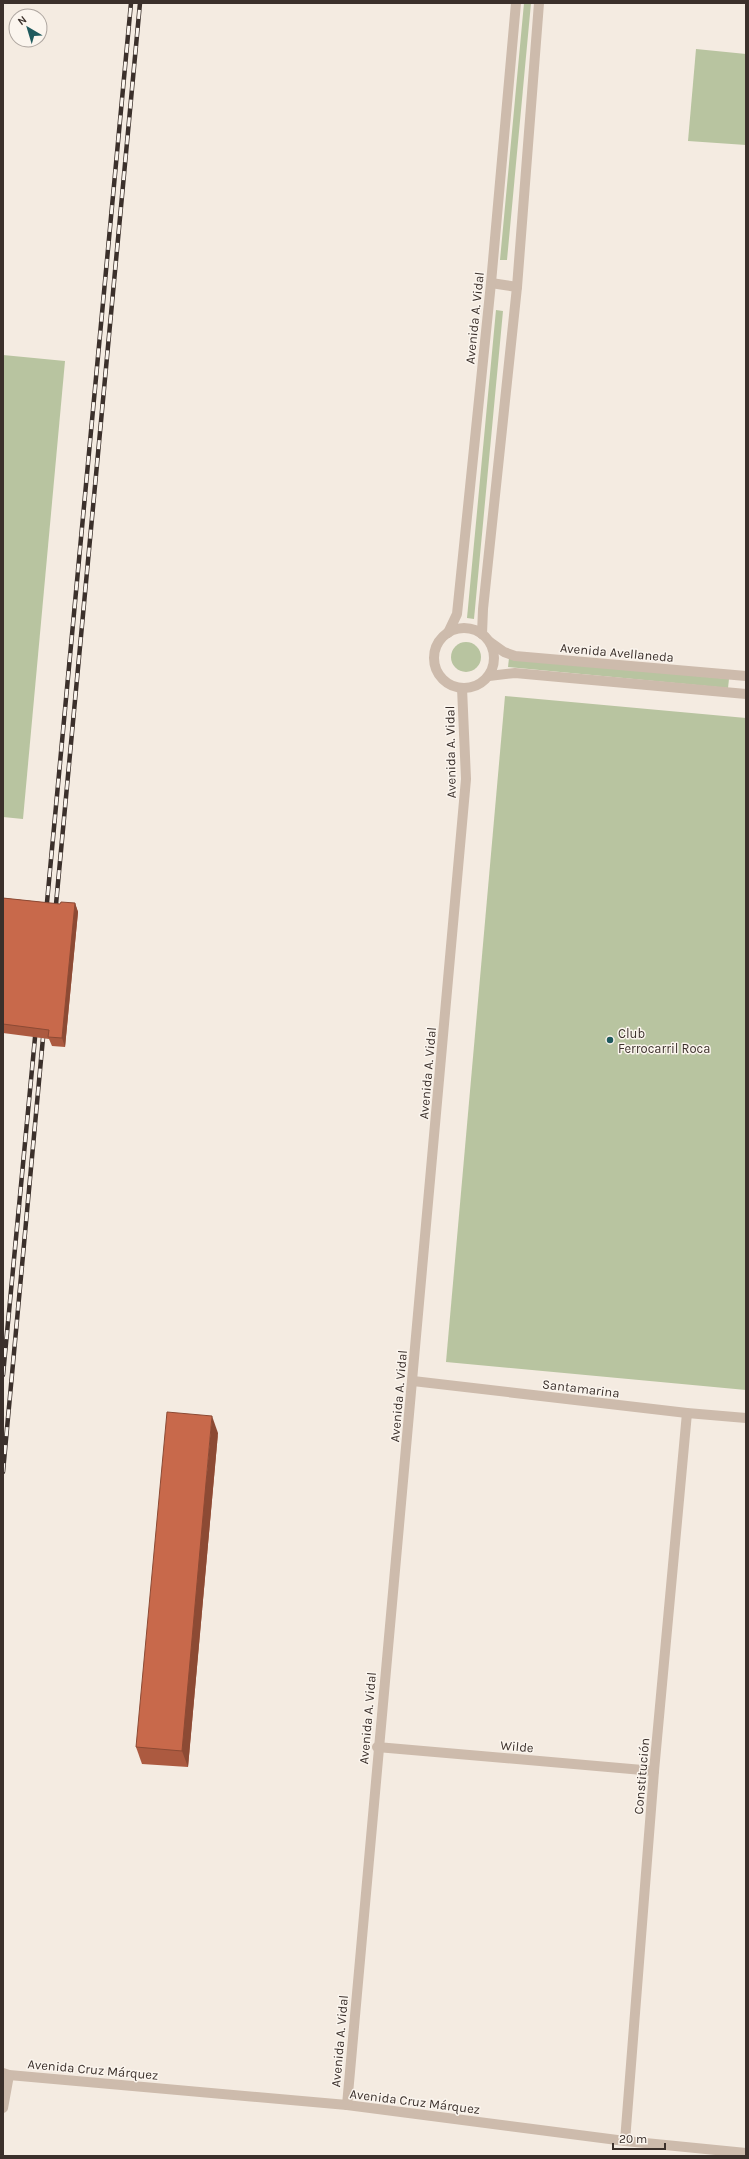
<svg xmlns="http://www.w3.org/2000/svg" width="749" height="2159" font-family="Karla,sans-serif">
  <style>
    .green { fill: #b8c4a0 }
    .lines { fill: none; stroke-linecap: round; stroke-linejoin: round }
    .minor { stroke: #cdbbac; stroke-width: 10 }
    .rail-casing { stroke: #3b302b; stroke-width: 4.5 }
    .rail { stroke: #fbf5ee; stroke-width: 3; stroke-dasharray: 9; stroke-linecap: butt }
    .wall { fill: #ac5a40 }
    .shaded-wall { fill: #8c4a34 }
    .building { fill: #c8694b; stroke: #8c4a34 }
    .poi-dot { fill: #1f5a5e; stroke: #fbf5ee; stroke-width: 1.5 }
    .labels { text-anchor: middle; stroke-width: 3; stroke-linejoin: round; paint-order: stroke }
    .street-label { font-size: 13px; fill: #3b302b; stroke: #fbf5ee }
    .poi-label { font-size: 13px; fill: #3b302b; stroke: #fbf5ee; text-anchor: start }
  </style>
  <rect width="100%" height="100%" fill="#f4ebe1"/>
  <g class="green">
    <polygon points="524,3 531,3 507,260 500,260"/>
    <polygon points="696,49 746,54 746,145 688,141"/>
    <polygon points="496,310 503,311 474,619 467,618"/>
    <polygon points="3,355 65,361 23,819 3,817"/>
    <circle cx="466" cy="657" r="15"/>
    <polygon points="509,658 729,679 728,688 508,667"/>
    <polygon points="505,696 746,718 746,1390 446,1362"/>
  </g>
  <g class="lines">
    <g class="minor">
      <polyline points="491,283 517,287"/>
      <circle cx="464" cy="658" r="30"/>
      <polyline points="448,633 457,614 491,283 516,3"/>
      <polyline points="482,634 483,609 517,287 539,3"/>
      <polyline points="490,642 504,652 515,656 746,676"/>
      <polyline points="489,676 515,673 746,694"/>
      <polyline points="413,1381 687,1413 746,1418"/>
      <polyline points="377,1747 654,1771"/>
      <polyline points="3,2073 9,2075 347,2105 625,2141 746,2153"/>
      <polyline points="347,2105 466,779 462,688"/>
      <polyline points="3,2108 9,2075"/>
      <polyline points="625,2141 654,1771 687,1413"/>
    </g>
    <defs>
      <g id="rail">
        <polyline points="46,913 131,3"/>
        <polyline points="55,915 140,3"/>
        <polyline points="3,1375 36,1027"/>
        <polyline points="3,1472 44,1027"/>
      </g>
    </defs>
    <use href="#rail" class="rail-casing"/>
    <use href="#rail" class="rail"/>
  </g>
  <g class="wall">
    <polygon points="3,898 60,904 75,903 78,912 65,1047 52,1046 49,1039 3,1033"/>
    <polygon points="218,1433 188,1767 142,1764 136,1747"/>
  </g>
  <g class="shaded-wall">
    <polygon points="75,903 78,912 65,1047 62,1038"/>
    <polygon points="212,1416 218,1433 188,1767 182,1751"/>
  </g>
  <g class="building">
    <polygon points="3,898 60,904 61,902 75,903 62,1038 48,1037 49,1030 3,1024"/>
    <polygon points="167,1412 212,1416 182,1751 136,1747"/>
  </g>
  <circle class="poi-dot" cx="610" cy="1040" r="4"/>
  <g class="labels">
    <g class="street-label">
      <text transform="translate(474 318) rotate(-84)" y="5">Avenida A. Vidal</text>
      <text transform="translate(617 652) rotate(5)" y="5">Avenida Avellaneda</text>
      <text transform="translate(450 752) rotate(-91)" y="5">Avenida A. Vidal</text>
      <text transform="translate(427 1073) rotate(-85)" y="5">Avenida A. Vidal</text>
      <text transform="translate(581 1388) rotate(7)" y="5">Santamarina</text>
      <text transform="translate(398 1396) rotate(-85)" y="5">Avenida A. Vidal</text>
      <text transform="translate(367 1718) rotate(-85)" y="5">Avenida A. Vidal</text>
      <text transform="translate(517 1746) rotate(5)" y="5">Wilde</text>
      <text transform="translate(641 1776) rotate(-85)" y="5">Constitución</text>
      <text transform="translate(339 2041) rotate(-85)" y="5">Avenida A. Vidal</text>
      <text transform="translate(93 2069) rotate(5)" y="5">Avenida Cruz Márquez</text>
      <text transform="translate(415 2101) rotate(7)" y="5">Avenida Cruz Márquez</text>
    </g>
    <g class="poi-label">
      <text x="618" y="1038">Club<tspan x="618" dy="15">Ferrocarril Roca</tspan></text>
    </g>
  </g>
  <rect width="749" height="2159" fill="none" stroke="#3b302b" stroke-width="8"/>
  <g transform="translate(28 28) rotate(322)"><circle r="19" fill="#fbf5ee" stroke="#aea6a0"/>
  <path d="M0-3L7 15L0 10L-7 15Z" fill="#1f5a5e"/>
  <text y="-6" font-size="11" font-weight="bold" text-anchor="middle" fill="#3b302b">N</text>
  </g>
  <path d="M613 2143v6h52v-6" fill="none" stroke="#3b302b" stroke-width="2"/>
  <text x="619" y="2143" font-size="12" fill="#3b302b" stroke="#fbf5ee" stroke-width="3" paint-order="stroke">20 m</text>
</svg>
